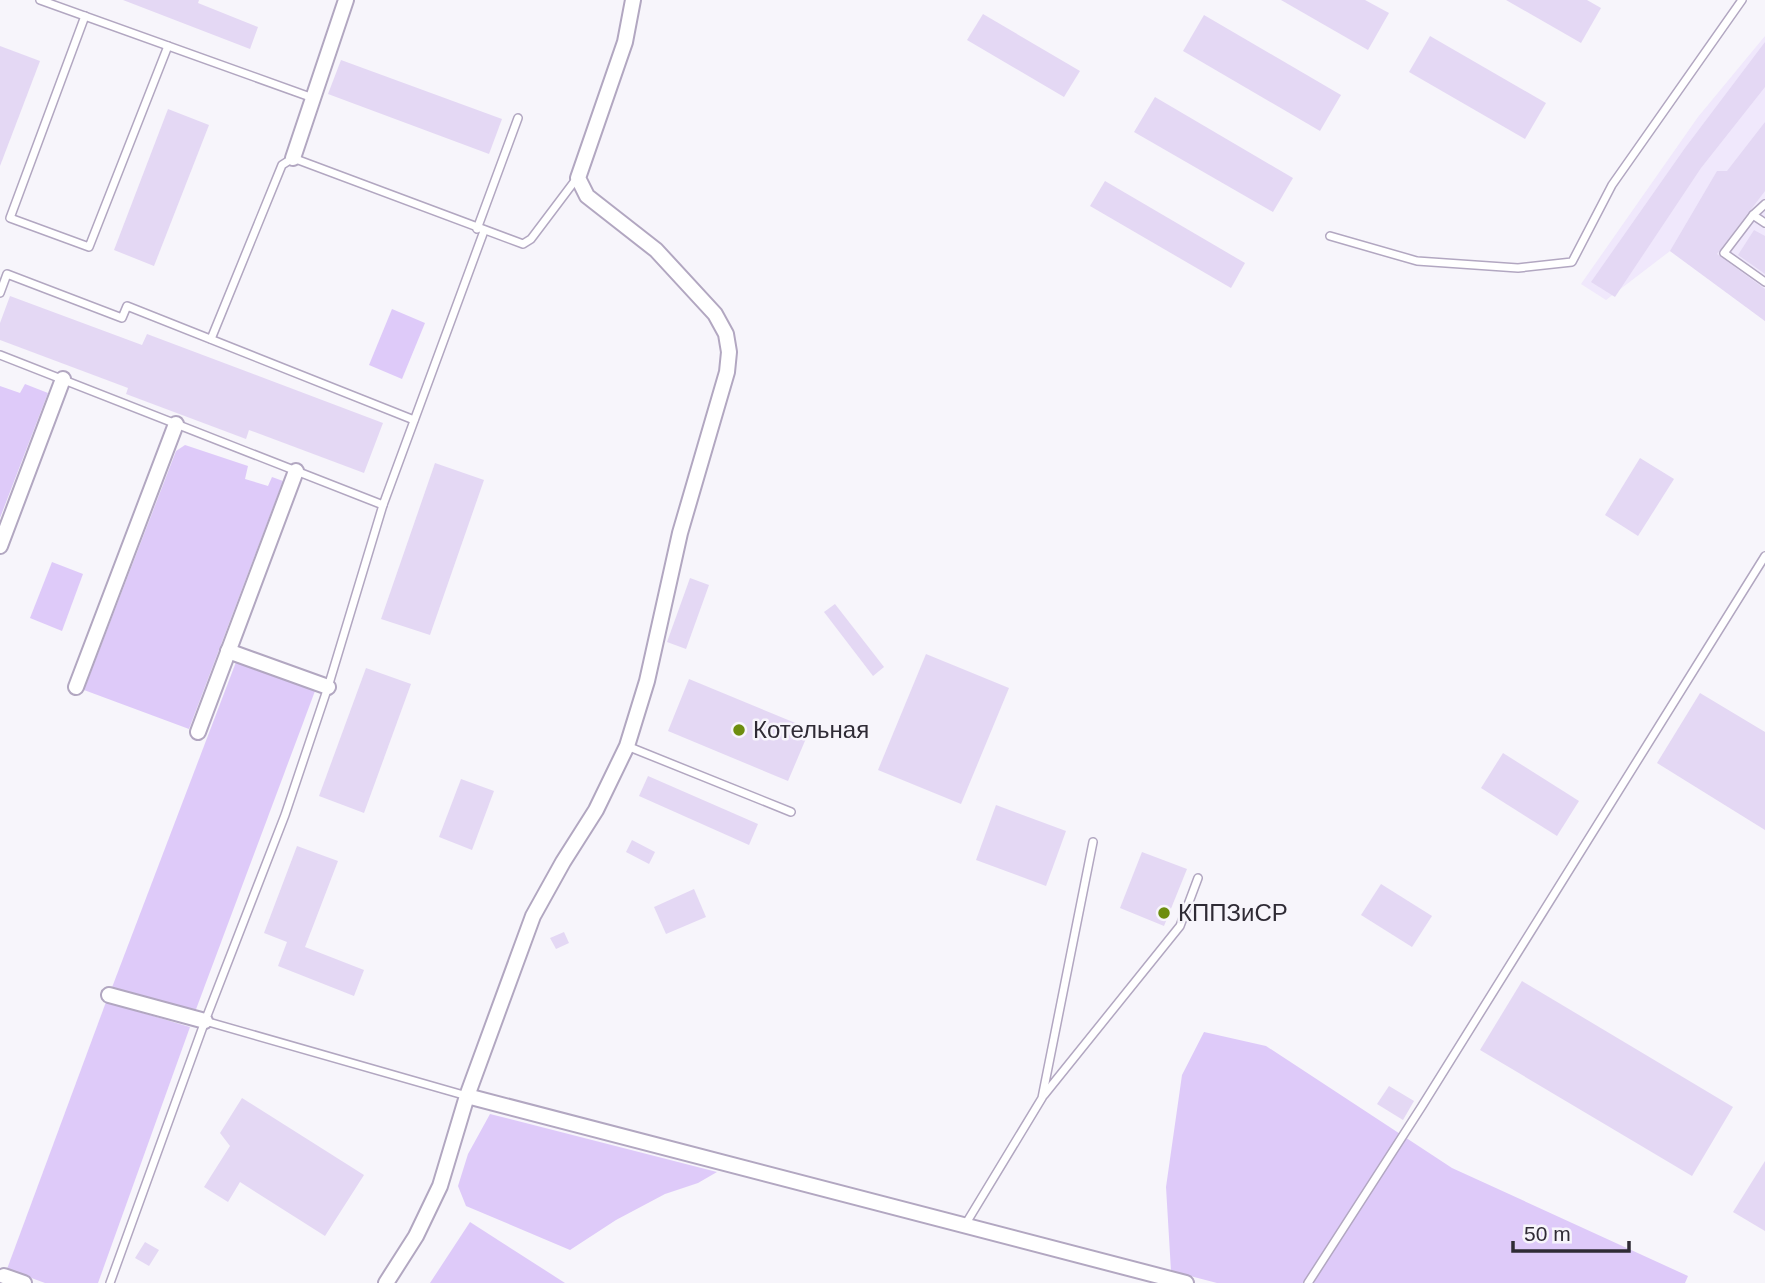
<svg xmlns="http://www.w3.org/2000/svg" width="1765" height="1283" font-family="Helvetica,sans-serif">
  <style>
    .built { fill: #f0e8fc }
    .green { fill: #decaf9 }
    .building { fill: #e4d8f4 }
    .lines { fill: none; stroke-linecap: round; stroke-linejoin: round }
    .lane-casing { stroke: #b2a7c1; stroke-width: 10 }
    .street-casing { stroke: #b2a7c1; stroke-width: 18 }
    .lane { stroke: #fff; stroke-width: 7 }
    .street { stroke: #fff; stroke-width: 14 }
    .poi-dot { fill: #6d8d0f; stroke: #f7f5fb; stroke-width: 2.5 }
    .labels { text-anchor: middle; stroke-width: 5; stroke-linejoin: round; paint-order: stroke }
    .poi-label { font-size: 24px; fill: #2f2b35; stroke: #f7f5fb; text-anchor: start }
  </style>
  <rect width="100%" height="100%" fill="#f7f5fb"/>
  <polygon class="built" points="1765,36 1765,321 1670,251 1606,300 1581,284 1698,117"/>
  <g class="green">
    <polygon points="392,309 425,323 402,379 369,365"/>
    <polygon points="25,384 48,393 0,518 0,386 20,393"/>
    <polygon points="185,445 248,466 245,479 268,486 272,477 283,481 189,729 84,690 176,451"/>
    <polygon points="52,562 83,574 62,631 30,618"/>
    <polygon points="236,662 315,691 195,1012 111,990"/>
    <polygon points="106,1002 190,1027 98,1283 45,1283 7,1269"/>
    <polygon points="1204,1032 1266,1046 1452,1168 1688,1276 1685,1283 1217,1283 1171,1271 1166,1187 1182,1075"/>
    <polygon points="490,1114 717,1172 698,1183 665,1194 616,1220 570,1250 466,1206 458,1186 468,1154"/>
    <polygon points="470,1222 565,1283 430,1283"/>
  </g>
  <g class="building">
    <polygon points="123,0 199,0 198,3 258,27 250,49"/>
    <polygon points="1281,0 1365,0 1389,13 1368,50"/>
    <polygon points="1506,0 1587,0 1601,8 1581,43"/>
    <polygon points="983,14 1080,71 1064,97 967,40"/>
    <polygon points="1204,15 1341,95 1320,131 1183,51"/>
    <polygon points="1430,36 1546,103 1525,139 1409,72"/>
    <polygon points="1765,42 1765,87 1701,168 1615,297 1591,282 1685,148"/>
    <polygon points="0,46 40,61 0,166"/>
    <polygon points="341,60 502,119 489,154 328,94"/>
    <polygon points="1155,97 1293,178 1273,212 1134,132"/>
    <polygon points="168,109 209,125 154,266 114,250"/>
    <polygon points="1765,122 1765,191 1717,254 1765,289 1765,321 1670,251 1717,171 1727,171"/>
    <polygon points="1105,181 1245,263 1231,288 1090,206"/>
    <polygon points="1754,230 1765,236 1765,274 1738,255"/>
    <polygon points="10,296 142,345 147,334 383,423 364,473 249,430 246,439 126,394 128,388 0,340 0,323"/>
    <polygon points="1640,458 1674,479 1638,536 1605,515"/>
    <polygon points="435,463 484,480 430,635 381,619"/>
    <polygon points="690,578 709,585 686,649 667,642"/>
    <polygon points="835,604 884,667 873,676 824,612"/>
    <polygon points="926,654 1009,688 961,804 878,770"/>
    <polygon points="366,668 411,684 364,813 319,796"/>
    <polygon points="689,679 810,729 788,781 668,731"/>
    <polygon points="1700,693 1765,732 1765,830 1657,763"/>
    <polygon points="1503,753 1579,801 1557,836 1481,788"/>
    <polygon points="648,776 758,824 749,845 639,796"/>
    <polygon points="461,779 494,791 472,850 439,837"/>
    <polygon points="996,805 1066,831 1046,886 976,860"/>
    <polygon points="632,840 655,852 649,864 626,852"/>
    <polygon points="297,846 338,861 305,947 364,970 354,996 278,966 287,942 264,933"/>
    <polygon points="1142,852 1187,869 1164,926 1120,908"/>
    <polygon points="1381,884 1432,916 1412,947 1361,915"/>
    <polygon points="694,889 706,917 666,934 654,907"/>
    <polygon points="564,932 569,943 556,949 550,938"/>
    <polygon points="1522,981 1733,1107 1692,1176 1480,1050"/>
    <polygon points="1389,1086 1414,1101 1403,1120 1377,1104"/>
    <polygon points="242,1098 364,1175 325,1236 240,1182 228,1202 204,1187 230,1146 220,1133"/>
    <polygon points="1765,1161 1765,1231 1733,1212"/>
    <polygon points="145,1242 159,1250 149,1266 135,1258"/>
  </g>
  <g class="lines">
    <defs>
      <g id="lane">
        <polyline points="40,0 313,98"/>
        <polyline points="85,16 10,218 89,247 168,46"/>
        <polyline points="1765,204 1753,215 1724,253 1765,282"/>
        <polyline points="1753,215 1765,223"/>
        <polyline points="477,229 518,118"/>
        <polyline points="1330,236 1417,261 1518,268 1572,262 1612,185 1742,0"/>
        <polyline points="0,293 7,274 122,318 127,306 414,420"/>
        <polyline points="211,339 282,165 293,158 523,244 531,239 577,178"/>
        <polyline points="0,355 383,505"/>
        <polyline points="627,746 791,812"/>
        <polyline points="205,1021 467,1096"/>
        <polyline points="1044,1095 1180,926 1198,878"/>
        <polyline points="965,1225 1042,1098 1093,842"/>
        <polyline points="110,1283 205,1021 285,815 328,687 383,505 484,231"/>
        <polyline points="1308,1283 1422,1106 1765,556"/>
      </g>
      <g id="street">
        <polyline points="293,158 346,0"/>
        <polyline points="0,546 63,379"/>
        <polyline points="228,651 328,687"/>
        <polyline points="76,687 176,424"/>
        <polyline points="198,732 296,471"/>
        <polyline points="109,995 205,1021"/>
        <polyline points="467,1096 1186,1283"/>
        <polyline points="4,1276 24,1283"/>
        <polyline points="386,1283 416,1236 440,1186 467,1096 533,916 563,862 596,810 627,746 647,681 680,533 727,372 729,352 726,334 715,314 656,250 587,196 578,178 625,42 633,0"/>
      </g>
    </defs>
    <use href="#lane" class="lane-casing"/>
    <use href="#street" class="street-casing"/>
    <use href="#lane" class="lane"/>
    <use href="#street" class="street"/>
  </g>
  <g class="poi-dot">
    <circle cx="739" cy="730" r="7"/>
    <circle cx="1164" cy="913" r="7"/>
  </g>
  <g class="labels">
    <g class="poi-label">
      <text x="753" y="738">Котельная</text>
      <text x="1178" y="921">КППЗиСР</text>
    </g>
  </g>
  <path d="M1513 1241v10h116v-10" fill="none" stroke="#2f2b35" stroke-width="3.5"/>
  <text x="1524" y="1241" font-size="21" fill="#2f2b35" stroke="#f7f5fb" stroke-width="5" paint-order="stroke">50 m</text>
</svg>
